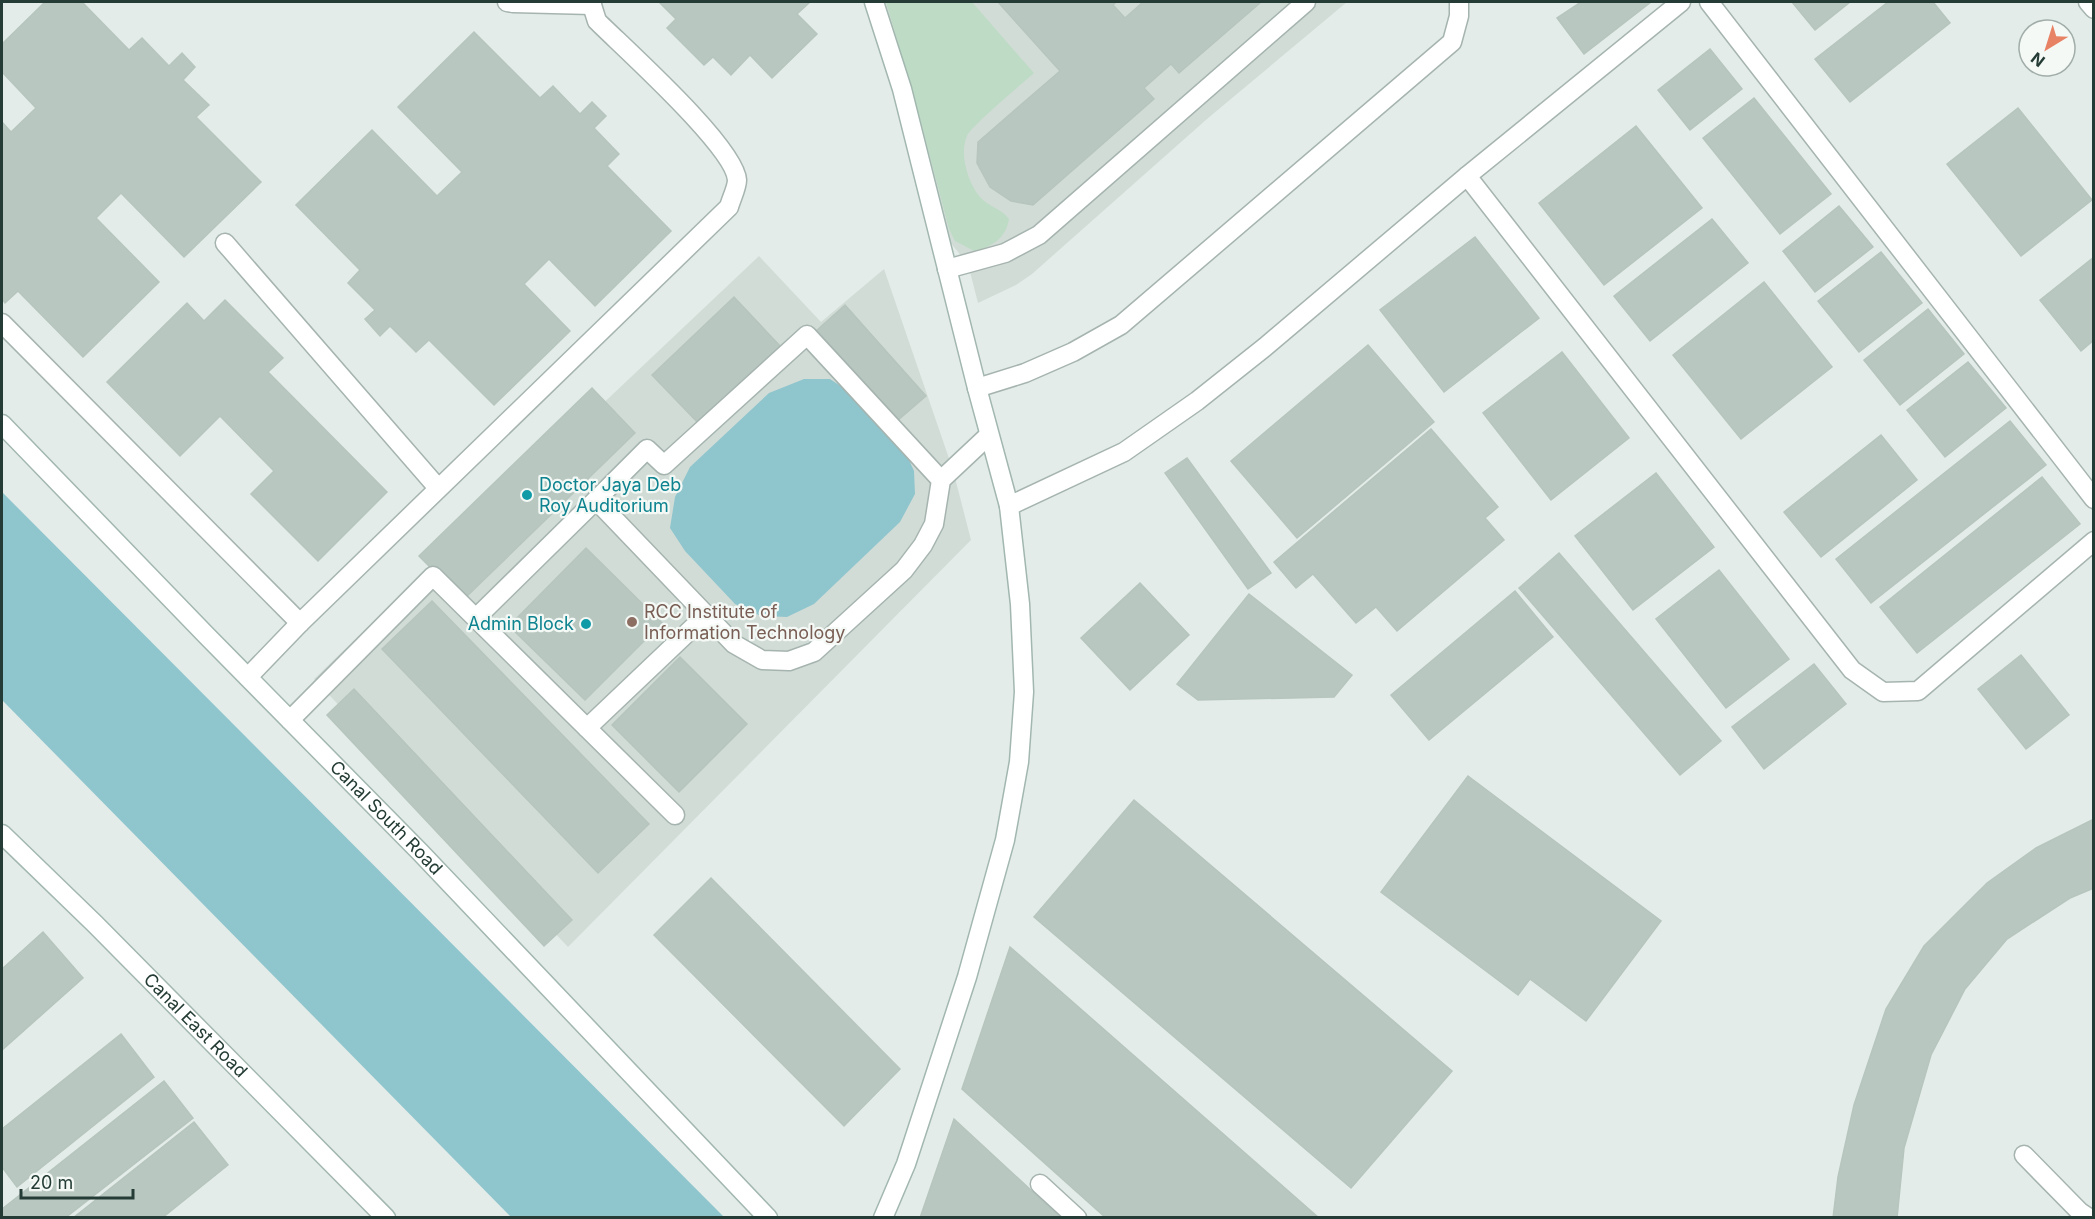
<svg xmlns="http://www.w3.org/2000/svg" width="2095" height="1219" font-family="Inter,sans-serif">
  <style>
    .built { fill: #d2dcd7 }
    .green { fill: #bedbc5 }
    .water { fill: #8fc5cd }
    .building { fill: #b9c7c1; stroke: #b6c5be; stroke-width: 1.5 }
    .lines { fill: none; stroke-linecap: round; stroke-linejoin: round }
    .lane-casing { stroke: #a6b4af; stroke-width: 21 }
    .street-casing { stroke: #a6b4af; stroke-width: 21 }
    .secondary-casing { stroke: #a2b7af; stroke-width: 21 }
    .lane { stroke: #fff; stroke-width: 18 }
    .street { stroke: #fff; stroke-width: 18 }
    .secondary { stroke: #fff; stroke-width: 18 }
    .culture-dot { fill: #0f9aa8; stroke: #f4f9f6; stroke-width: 2 }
    .education-dot { fill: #8d6e63; stroke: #f4f9f6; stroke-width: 2 }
    .labels { text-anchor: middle; stroke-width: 4.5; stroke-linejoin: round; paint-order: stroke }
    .culture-label { font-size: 18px; fill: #0d838f; stroke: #f4f9f6; text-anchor: start }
    .education-label { font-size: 18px; fill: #785e54; stroke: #f4f9f6; text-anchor: start }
    .street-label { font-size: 18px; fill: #243c35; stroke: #f4f9f6 }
  </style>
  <rect width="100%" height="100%" fill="#e3ece8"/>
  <g class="built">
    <polygon points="881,2 1347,2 1207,119 1032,274 1016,285 978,303 968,264 949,241"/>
    <polygon points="759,256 821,322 884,269 953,470 971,540 568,947 314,679 432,565"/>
  </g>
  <path class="green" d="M886 2H972L1034 73C1023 83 970 127 967 136 959 154 968 183 980 197 989 207 1002 209 1009 219 1006 239 992 245 976 252L955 241 949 229 918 111Z"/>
  <g class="water">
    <polygon points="804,379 830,379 857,397 902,444 914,471 915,494 900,522 814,604 787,617 761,616 735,604 685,551 670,528 675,497 690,467 769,393"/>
    <polygon points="2,492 724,1217 511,1217 2,700"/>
  </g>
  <g class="building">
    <polygon points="45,2 82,2 129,50 142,38 169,66 182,53 195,67 183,80 209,105 196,117 261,182 184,257 121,193 96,218 159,282 83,357 18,291 5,303 2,299 2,122 11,132 36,108 2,72 2,44"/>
    <polygon points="659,2 810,2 797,14 817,34 772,78 750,55 731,75 713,57 704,65 667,28 676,19"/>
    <polygon points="998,2 1116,2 1113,5 1125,18 1143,2 1261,2 1179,73 1171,64 1144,88 1154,99 1033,205 1011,201 990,187 977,163 978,142 1060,71"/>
    <polygon points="1581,2 1651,2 1584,54 1557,18"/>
    <polygon points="1792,2 1850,2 1815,30"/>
    <polygon points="1888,2 1933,2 1950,23 1850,102 1815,59"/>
    <polygon points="474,32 540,98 553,86 580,114 592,102 606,116 594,128 619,154 607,166 671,231 595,306 549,259 524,284 570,331 494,405 429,340 416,352 390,326 380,336 365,319 375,310 348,283 360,270 296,205 372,130 437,196 462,172 398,107"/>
    <polygon points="1710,49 1742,89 1690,130 1658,90"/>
    <polygon points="1754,98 1831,194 1780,234 1703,138"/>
    <polygon points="2018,108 2092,200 2021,256 1947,164"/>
    <polygon points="1636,126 1702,208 1604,285 1539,203"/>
    <polygon points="1839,206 1873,247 1815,292 1783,251"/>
    <polygon points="1712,219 1748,263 1650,341 1614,296"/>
    <polygon points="1475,237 1539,318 1444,392 1380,310"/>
    <polygon points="1881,252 1922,303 1859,352 1818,301"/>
    <polygon points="2094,257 2094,340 2081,351 2040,300"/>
    <polygon points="1764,282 1832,367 1741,439 1673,355"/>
    <polygon points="734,297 781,347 700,425 652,375"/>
    <polygon points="225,300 283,358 268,372 387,492 318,561 251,494 274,471 220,416 180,456 107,382 187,303 204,321"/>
    <polygon points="845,305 926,396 897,421 816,331"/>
    <polygon points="1928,309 1964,354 1900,405 1864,360"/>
    <polygon points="1368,345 1434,422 1297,538 1231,461"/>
    <polygon points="1562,352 1629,438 1551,500 1483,413"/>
    <polygon points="1968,362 2006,408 1945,457 1907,410"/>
    <polygon points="592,388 635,433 463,600 419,556"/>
    <polygon points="2010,421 2046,465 1871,603 1836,559"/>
    <polygon points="1431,429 1498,507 1485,518 1504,540 1397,631 1376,607 1356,623 1313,574 1296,588 1274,562"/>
    <polygon points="1881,435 1917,480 1821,557 1784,512"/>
    <polygon points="1187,458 1271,573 1248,589 1165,473"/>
    <polygon points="1656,473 1714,547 1633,610 1575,536"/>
    <polygon points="2042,477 2080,524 1917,653 1880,607"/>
    <polygon points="586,548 662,623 585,700 509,626"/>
    <polygon points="1559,553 1721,741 1680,775 1519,588"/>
    <polygon points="1719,570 1789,659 1726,708 1656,619"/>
    <polygon points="1140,583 1189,635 1130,690 1081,638"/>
    <polygon points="1515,591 1553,637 1429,740 1391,695"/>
    <polygon points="1249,594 1352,675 1334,697 1198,700 1177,684"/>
    <polygon points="432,601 649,824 598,873 382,649"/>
    <polygon points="2021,655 2069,715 2026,749 1978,689"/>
    <polygon points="680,657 747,724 679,792 612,725"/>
    <polygon points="1814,664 1846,704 1764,769 1732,727"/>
    <polygon points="354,689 572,920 544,946 327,715"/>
    <polygon points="1468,776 1661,921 1586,1021 1530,979 1518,995 1381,892"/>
    <polygon points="1134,800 1452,1071 1351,1188 1034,917"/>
    <polygon points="2094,819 2094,888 2070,898 2007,939 1965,989 1931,1055 1904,1148 1897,1218 1833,1218 1838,1177 1854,1105 1886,1009 1924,946 1987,883 2036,848"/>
    <polygon points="711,878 900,1069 844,1126 654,935"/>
    <polygon points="43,932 83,978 2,1050 2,969"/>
    <polygon points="1010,947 1319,1218 1106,1218 962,1089"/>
    <polygon points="121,1034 154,1077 17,1187 2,1167 2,1129"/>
    <polygon points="164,1081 193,1118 65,1218 5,1218 2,1213 2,1209"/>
    <polygon points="954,1119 1061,1218 920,1218"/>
    <polygon points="194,1122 228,1165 162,1218 73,1218"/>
  </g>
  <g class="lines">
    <defs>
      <g id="lane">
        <polyline points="507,2 513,3 592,5"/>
        <polyline points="225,243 438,488"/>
        <polyline points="947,269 1005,253 1039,235 1306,2"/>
        <polyline points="2,323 300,623"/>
        <polyline points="941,480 807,335 664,465 647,449 596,500 734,644 762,660 789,661 814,652 904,570 923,545 934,524 941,480 989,435"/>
        <polyline points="476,618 596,500"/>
        <path d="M248 677 300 623 729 207C731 199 737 188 737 180 735 147 624 48 597 21L591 2"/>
        <polyline points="290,720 433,576 675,815"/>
        <polyline points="587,728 706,615"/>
        <polyline points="2024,1155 2080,1212 2089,1218"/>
        <polyline points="1040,1184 1077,1218"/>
      </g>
      <g id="street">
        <polyline points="1709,2 2094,499"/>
        <polyline points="2088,2 2094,9"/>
        <polyline points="1467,176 1852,670 1883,692 1918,691 2094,541"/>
        <polyline points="977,388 1025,373 1073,352 1121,325 1452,42 1459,16 1459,2"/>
        <polyline points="1009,506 1124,452 1197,401 1265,347 1467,176 1681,2"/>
      </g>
      <g id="secondary">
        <polyline points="874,2 902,89 977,388 1009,506 1020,604 1024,692 1019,762 1005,840 967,977 906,1164 883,1218"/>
        <path id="s1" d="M2 424 206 635 420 852 768 1218"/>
        <path id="s2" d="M2 834 95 924 386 1218"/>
      </g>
    </defs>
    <use href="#lane" class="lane-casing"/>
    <use href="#street" class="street-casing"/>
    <use href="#secondary" class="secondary-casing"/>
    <use href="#lane" class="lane"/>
    <use href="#street" class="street"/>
    <use href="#secondary" class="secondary"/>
  </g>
  <g class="culture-dot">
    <circle cx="527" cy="495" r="6"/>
    <circle cx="586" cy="624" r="6"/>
  </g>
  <circle class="education-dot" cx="632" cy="622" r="6"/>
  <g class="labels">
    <g class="culture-label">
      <text x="539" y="491">Doctor Jaya Deb<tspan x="539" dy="21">Roy Auditorium</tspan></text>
      <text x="574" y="630" text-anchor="end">Admin Block</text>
    </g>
    <g class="education-label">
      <text x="644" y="618">RCC Institute of<tspan x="644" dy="21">Information Technology</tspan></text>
    </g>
    <g class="street-label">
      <text dy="6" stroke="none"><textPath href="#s1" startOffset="550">Canal South Road</textPath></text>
      <text dy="6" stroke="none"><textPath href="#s2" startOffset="272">Canal East Road</textPath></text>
    </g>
  </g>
  <rect width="2095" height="1219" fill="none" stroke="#243c35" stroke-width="6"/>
  <g transform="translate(2047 48) rotate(218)"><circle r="28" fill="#f4f9f6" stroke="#a1ada9" stroke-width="1.5"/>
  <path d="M0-4.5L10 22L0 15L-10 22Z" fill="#e88265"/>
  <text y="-9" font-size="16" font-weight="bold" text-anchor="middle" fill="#243c35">N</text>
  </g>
  <path d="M21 1189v9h112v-9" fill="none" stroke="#243c35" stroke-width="3"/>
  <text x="30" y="1189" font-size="18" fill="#243c35" stroke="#f4f9f6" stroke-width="4.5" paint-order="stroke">20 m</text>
</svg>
